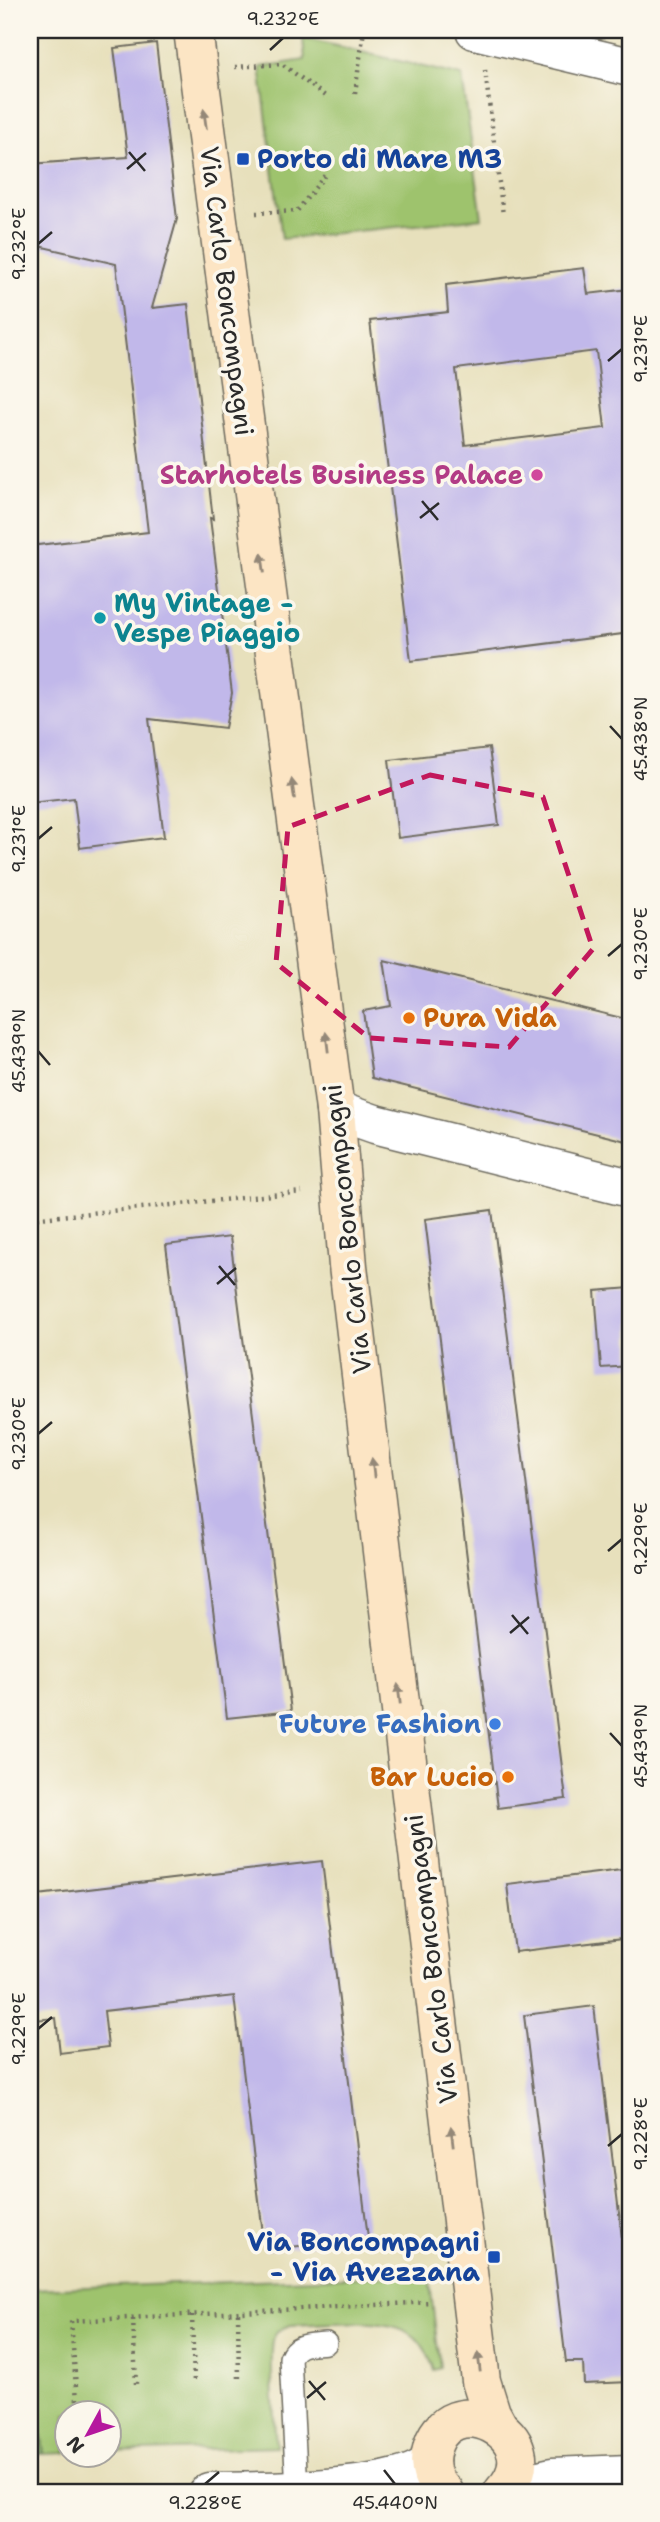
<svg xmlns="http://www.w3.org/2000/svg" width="660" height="2522" font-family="'Shantell Sans',sans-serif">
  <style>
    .green { fill: #9ec36d; stroke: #64774c; stroke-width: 2 }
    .forest { fill: #7ea960; stroke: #546a46; stroke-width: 2 }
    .building { fill: #c1b8ea; fill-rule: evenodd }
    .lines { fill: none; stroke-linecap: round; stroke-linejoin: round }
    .lane-casing { stroke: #6d6a5e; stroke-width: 24 }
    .street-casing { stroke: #6d6a5e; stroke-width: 41 }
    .secondary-casing { stroke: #6d6a5e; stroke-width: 41 }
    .path { stroke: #6d6a5e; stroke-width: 4.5; stroke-dasharray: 2 5; stroke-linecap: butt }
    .lane { stroke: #fff; stroke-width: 21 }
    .street { stroke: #fff; stroke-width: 38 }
    .secondary { stroke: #fce5c4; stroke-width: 38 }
    .oneway { fill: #948878 }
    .marked { fill: none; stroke: #c2185b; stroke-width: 5; stroke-dasharray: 14 9; stroke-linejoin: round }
    .ticks { fill: none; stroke: #2b2b2b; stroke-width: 2.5 }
    .transit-dot { fill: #1a4fb4; stroke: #fbf7ec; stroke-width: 2.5 }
    .hotel-dot { fill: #d1479c; stroke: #fbf7ec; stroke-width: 2.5 }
    .culture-dot { fill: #0f9aa8; stroke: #fbf7ec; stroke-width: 2.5 }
    .food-dot { fill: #e8710a; stroke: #fbf7ec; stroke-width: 2.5 }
    .shop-dot { fill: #3f7fe0; stroke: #fbf7ec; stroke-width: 2.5 }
    .labels { text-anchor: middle; stroke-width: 7; stroke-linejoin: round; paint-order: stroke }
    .transit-label { font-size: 26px; font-weight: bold; fill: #164399; stroke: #fbf7ec; text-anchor: start }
    .street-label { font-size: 26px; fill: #2b2b2b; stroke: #fbf7ec }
    .hotel-label { font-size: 26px; font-weight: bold; fill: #b23c85; stroke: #fbf7ec; text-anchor: end }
    .culture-label { font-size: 26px; font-weight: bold; fill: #0d838f; stroke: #fbf7ec; text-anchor: start }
    .food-label { font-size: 26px; font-weight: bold; fill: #c56008; stroke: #fbf7ec; text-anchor: start }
    .shop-label { font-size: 26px; font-weight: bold; fill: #366cbe; stroke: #fbf7ec; text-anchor: end }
    .neatline { fill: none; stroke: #2b2b2b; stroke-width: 2.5 }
    .ticks-label { font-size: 18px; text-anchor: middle; fill: #2b2b2b }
  </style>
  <rect width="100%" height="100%" fill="#fbf7ec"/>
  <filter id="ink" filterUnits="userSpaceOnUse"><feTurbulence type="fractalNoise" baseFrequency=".0143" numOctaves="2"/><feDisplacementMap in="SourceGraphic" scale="14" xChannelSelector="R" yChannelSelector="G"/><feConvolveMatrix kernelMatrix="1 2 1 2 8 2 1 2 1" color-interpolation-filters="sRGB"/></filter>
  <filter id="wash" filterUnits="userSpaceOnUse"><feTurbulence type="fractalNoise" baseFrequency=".00686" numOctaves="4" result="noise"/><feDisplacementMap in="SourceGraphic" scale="28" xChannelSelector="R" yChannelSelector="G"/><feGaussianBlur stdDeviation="1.57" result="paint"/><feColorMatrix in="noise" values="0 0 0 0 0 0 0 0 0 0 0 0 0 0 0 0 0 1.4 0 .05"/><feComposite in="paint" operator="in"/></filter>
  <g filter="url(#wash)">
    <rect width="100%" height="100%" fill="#e7e0bc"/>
    <g class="green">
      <polygon points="303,38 462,76 482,218 282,239 260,67 305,60"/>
      <path d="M429 2275 440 2368 434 2370C429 2357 425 2346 415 2337 390 2314 324 2325 291 2325 283 2327 277 2330 274 2337 268 2351 275 2427 276 2447L109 2452 108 2414H66V2453L44 2454 30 2342V2289Z"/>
    </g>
    <polygon class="forest" points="30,2342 44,2454 30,2454"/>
    <g id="blocks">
      <g class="building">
        <polygon points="156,43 177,219 152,308 188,304 213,519 210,518 232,693 225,728 149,719 164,837 80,848 74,798 30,803 30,546 148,532 116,264 30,244 30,164 128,157 114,48"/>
        <path d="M584 268 588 294 630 289V633L411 661 370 321 448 312 446 285ZM596 351 605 428 465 445 456 369Z"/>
        <polygon points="489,748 499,825 398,838 389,760"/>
        <polygon points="384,960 630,1020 630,1142 372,1078 363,1011 391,1006"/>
        <polygon points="492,1210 566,1799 498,1808 425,1219"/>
        <polygon points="230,1237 291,1711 227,1718 166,1245"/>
        <polygon points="630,1288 630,1366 601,1368 595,1291"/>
        <polygon points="322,1861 368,2238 265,2250 234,1996 104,2011 108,2047 60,2053 56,2018 34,2020 30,1985 30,1896"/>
        <polygon points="630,1869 630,1938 515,1952 507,1884"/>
        <polygon points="594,2006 630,2304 630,2382 584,2384 583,2362 566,2362 524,2015"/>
      </g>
    </g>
  </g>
  <g filter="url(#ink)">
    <use href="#blocks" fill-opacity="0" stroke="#6d6a5e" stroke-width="2"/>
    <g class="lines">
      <defs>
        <path id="lane" d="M297 2489 290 2358C296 2342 311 2345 326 2343"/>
        <g id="street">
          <polyline points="475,30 630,67"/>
          <polyline points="335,1110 375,1124 630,1188"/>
          <polyline points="508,2487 552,2477 630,2474"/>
          <path d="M209 2492C249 2491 411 2493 430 2460"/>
        </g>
        <g id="secondary">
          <polyline points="193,30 335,1110 348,1266 481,2381 491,2413 498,2426"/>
          <path d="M444 2492C433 2482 428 2468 431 2453 445 2381 556 2435 503 2492"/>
        </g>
      </defs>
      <use href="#lane" class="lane-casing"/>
      <use href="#street" class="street-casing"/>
      <use href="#secondary" class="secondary-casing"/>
      <g class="path">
        <polyline points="235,67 282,64 325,96"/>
        <polyline points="485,70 503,215"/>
        <polyline points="355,93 364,30"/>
        <polyline points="256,213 297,211 325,175"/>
        <polyline points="30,1219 302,1192"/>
        <polyline points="238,2313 239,2382"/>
        <polyline points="192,2315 194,2384"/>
        <polyline points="133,2319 136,2384"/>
        <polyline points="78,2414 71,2321 432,2302"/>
        <polyline points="80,2456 81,2460"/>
      </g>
      <use href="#lane" class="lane"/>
      <use href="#street" class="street"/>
      <use href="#secondary" class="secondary"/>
    </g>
    <defs><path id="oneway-solid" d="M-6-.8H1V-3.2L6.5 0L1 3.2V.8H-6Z" transform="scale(1.75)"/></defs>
    <g class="oneway">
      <use href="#oneway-solid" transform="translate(205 119) rotate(-98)"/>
      <use href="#oneway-solid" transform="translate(263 563) rotate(-98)"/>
      <use href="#oneway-solid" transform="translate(293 789) rotate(-98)"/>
      <use href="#oneway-solid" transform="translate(327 1042) rotate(-97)"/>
      <use href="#oneway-solid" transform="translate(373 1468) rotate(-97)"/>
      <use href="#oneway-solid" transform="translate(399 1694) rotate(-97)"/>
      <use href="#oneway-solid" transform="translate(452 2136) rotate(-97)"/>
      <use href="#oneway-solid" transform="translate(479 2362) rotate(-97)"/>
    </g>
  </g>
  <path class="marked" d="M430 775 543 797 593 949 509 1047 369 1038 276 963 288 827Z"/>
  <path class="ticks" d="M270 50 283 38M129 152 145 171M127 169 146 153M38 244 52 232M608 361 622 349M422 501 438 520M420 518 439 503M610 726 622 739M38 839 52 827M608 956 622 944M38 1051 50 1065M219 1266 235 1285M217 1284 236 1268M38 1434 52 1422M608 1551 622 1539M512 1615 528 1634M510 1633 529 1617M610 1733 622 1746M38 2029 52 2017M608 2146 622 2134M309 2381 325 2400M307 2398 326 2382M384 2470 395 2484M205 2484 219 2472"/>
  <g class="transit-dot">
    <rect x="236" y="152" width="14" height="14" rx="3.5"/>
    <rect x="487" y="2250" width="14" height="14" rx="3.5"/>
  </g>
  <circle class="hotel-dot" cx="537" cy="475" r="7"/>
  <circle class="culture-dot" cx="100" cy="618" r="7"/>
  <g class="food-dot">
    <circle cx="409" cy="1018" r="7"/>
    <circle cx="508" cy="1777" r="7"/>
  </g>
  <circle class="shop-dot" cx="495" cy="1724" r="7"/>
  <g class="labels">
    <g class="transit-label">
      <text x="257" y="168">Porto di Mare M3</text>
      <text x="480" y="2251" text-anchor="end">Via Boncompagni<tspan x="480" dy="30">- Via Avezzana</tspan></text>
    </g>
    <g class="street-label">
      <text transform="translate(227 291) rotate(83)" y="9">Via Carlo Boncompagni</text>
      <text transform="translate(347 1229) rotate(-96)" y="9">Via Carlo Boncompagni</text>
      <text transform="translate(431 1959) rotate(-97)" y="9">Via Carlo Boncompagni</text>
    </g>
    <g class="hotel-label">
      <text x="523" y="484">Starhotels Business Palace</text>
    </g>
    <g class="culture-label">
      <text x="114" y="612">My Vintage -<tspan x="114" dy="30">Vespe Piaggio</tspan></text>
    </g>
    <g class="food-label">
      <text x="423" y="1027">Pura Vida</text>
      <text x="494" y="1786" text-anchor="end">Bar Lucio</text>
    </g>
    <g class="shop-label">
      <text x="481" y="1733">Future Fashion</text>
    </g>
  </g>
  <rect width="660" height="2522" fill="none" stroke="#fbf7ec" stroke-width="77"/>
  <g transform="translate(88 2434) rotate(230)"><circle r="33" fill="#fbf7ec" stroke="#a8a59f" stroke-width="2"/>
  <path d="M0-5L12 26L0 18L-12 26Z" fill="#b5179e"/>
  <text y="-10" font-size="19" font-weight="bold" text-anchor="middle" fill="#2b2b2b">N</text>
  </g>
  <rect x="38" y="38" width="584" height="2446" class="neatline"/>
  <g class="ticks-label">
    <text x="283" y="25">9.232°E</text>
    <text transform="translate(19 244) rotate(-90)" y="6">9.232°E</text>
    <text transform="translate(641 349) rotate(-90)" y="6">9.231°E</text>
    <text transform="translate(641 739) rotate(-90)" y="6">45.438°N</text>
    <text transform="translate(19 839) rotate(-90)" y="6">9.231°E</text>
    <text transform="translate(641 944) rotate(-90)" y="6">9.230°E</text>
    <text transform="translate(19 1051) rotate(-90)" y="6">45.439°N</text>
    <text transform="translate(19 1434) rotate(-90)" y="6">9.230°E</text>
    <text transform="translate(641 1539) rotate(-90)" y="6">9.229°E</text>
    <text transform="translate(641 1746) rotate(-90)" y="6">45.439°N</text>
    <text transform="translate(19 2029) rotate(-90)" y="6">9.229°E</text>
    <text transform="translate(641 2134) rotate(-90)" y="6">9.228°E</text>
    <text x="205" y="2509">9.228°E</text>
    <text x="395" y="2509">45.440°N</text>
  </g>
</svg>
